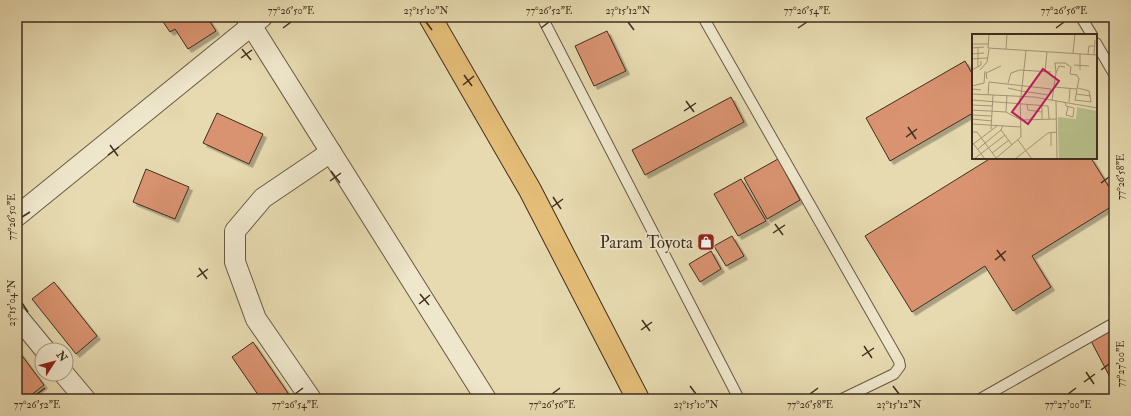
<svg xmlns="http://www.w3.org/2000/svg" width="1131" height="416" font-family="'IM FELL Double Pica',serif">
  <style>
    .building { fill: #d9936f; stroke: #412e1e; filter: url(#shadow) }
    .lines { fill: none; stroke-linecap: round; stroke-linejoin: round }
    .lane-casing { stroke: #6a5942; stroke-width: 12 }
    .street-casing { stroke: #6a5942; stroke-width: 22 }
    .primary-casing { stroke: #412e1e; stroke-width: 24 }
    .lane { stroke: #efe7cc; stroke-width: 10 }
    .street { stroke: #efe7cc; stroke-width: 20 }
    .primary { stroke: #e4bd78; stroke-width: 22 }
    .ticks { fill: none; stroke: #412e1e; stroke-width: 1.5 }
    .labels { text-anchor: middle; stroke-width: 3.5; stroke-linejoin: round; paint-order: stroke }
    .poi-label { font-size: 17px; fill: #412e1e; stroke: #efe7cc; text-anchor: end }
    .inset-road { fill: none; stroke: #a59576; stroke-width: 1 }
    .view { fill: #c2185b; fill-opacity: 0.15; stroke: #c2185b; stroke-width: 2 }
    .inset-edge { fill: none; stroke: #412e1e; stroke-width: 2 }
    .neatline { fill: none; stroke: #412e1e; stroke-width: 1.5 }
    .ticks-label { font-size: 10px; text-anchor: middle; fill: #412e1e }
  </style>
  <defs>
    <filter id="shadow"><feDropShadow dx="3.5" dy="3.5" stdDeviation="0" flood-color="#0004"/></filter>
  </defs>
  <rect width="100%" height="100%" fill="#e7dab0"/>
  <filter id="stains"><feTurbulence type="fractalNoise" baseFrequency=".005" numOctaves="4"/><feColorMatrix values="0 0 0 0 .2 0 0 0 0 .09 0 0 0 0 .02 0 0 0 .5 -.17"/></filter>
  <radialGradient id="worn" r=".72"><stop offset=".6" stop-color="#630" stop-opacity="0"/><stop offset="1" stop-color="#630" stop-opacity=".3"/></radialGradient>
  <g class="building">
    <polygon points="165,17 207,17 216,31 188,49 175,29 170,32 161,19"/>
    <polygon points="607,31 626,71 594,86 575,46"/>
    <polygon points="965,61 973,75 973,113 890,161 866,118"/>
    <polygon points="731,97 744,122 645,175 632,150"/>
    <polygon points="217,113 263,134 249,164 203,143"/>
    <polygon points="991,158 1091,158 1114,195 1114,205 1032,256 1051,287 1013,311 985,266 912,312 865,236"/>
    <polygon points="778,159 800,200 767,219 744,178"/>
    <polygon points="146,169 189,187 175,219 133,202"/>
    <polygon points="741,179 766,221 738,236 714,194"/>
    <polygon points="732,236 744,256 726,266 714,246"/>
    <polygon points="711,251 721,269 700,282 689,264"/>
    <polygon points="54,282 97,336 76,354 32,299"/>
    <polygon points="1114,327 1114,385 1090,339"/>
    <polygon points="253,342 292,399 261,399 232,357"/>
    <polygon points="17,349 44,385 26,399 17,388"/>
  </g>
  <g class="lines">
    <defs>
      <g id="lane">
        <polyline points="542,17 739,399"/>
        <polyline points="703,17 899,361 900,366 894,374 842,399"/>
        <polyline points="1081,17 1092,35"/>
        <polyline points="1096,43 1114,74"/>
        <polyline points="980,399 1114,323"/>
      </g>
      <g id="street">
        <polyline points="246,17 486,399"/>
        <polyline points="17,216 262,17"/>
        <polyline points="17,316 45,350"/>
        <polyline points="64,374 85,399"/>
        <polyline points="311,399 256,319 235,262 235,231 263,198 331,152"/>
      </g>
      <polyline id="primary" points="430,17 530,190 638,399"/>
    </defs>
    <use href="#lane" class="lane-casing"/>
    <use href="#street" class="street-casing"/>
    <use href="#primary" class="primary-casing"/>
    <use href="#lane" class="lane"/>
    <use href="#street" class="street"/>
    <use href="#primary" class="primary"/>
  </g>
  <path class="ticks" d="M426 22 432 30M628 22 634 30M283 28 291 22M541 28 549 22M798 28 807 22M1056 28 1064 22M242 49 251 60M241 58 252 50M464 75 472 86M463 85 474 76M686 101 694 112M684 111 696 103M908 127 916 139M906 137 917 129M110 145 118 156M108 155 119 147M331 171 340 183M330 181 341 173M1101 183 1109 177M553 197 561 209M552 207 563 199M22 217 30 212M775 224 783 235M773 233 785 225M997 250 1005 261M995 260 1006 251M199 268 207 279M197 277 208 269M420 294 429 305M22 303 28 312M419 304 430 295M642 320 650 331M641 330 652 322M864 346 872 358M862 356 874 348M1101 370 1109 364M1086 372 1094 384M1084 382 1095 374M690 386 696 394M893 386 899 394M37 394 45 388M295 394 303 388M552 394 560 388M810 394 818 388M1068 394 1076 388"/>
  <defs>
    <symbol id="shop-square" viewBox="-11 -11 22 22"><rect x="-9" y="-9" width="18" height="18" rx="4" fill="#8f2418" stroke="#efe7cc"/><path d="M-5-2.5h2.3a2.7 3.5 0 0 1 5.4 0H5L5.5 6h-11ZM-1.5-2.5h3a1.5 2.3 0 0 0-3 0Z" fill="#fff"/></symbol>
  </defs>
  <g fill-rule="evenodd">
    <use href="#shop-square" x="696" y="232" width="20" height="20"/>
  </g>
  <g class="labels">
    <g class="poi-label">
      <text x="693" y="248">Param Toyota</text>
    </g>
  </g>
  <g transform="translate(972 34)">
    <rect width="125" height="125" fill="#e7dab0"/>
    <path d="M125 80V125H87L86 97 105 95 112 90 114 82Z" fill="#b7bf8a"/>
    <path d="M105 73 125 77V80L114 82 112 90 105 95 86 97V83L104 85Z" fill="#b7bf8a"/>
    <path class="inset-road" d="M0 10H16M0 14 12 13M16 14 125 21M16 14 17 0M34 15 35 0M101 19 103 0M0 20 12 19M116 20 117 12H123M122 21 123 6M0 25 15 24M102 31 117 32M6 33V13M0 36 9 31V27M8 36 15 28 17 15M108 36V20M73 38 75 18M15 45 14 39 29 32M36 49 39 39 48 36 79 38M0 52 12 49 13 37M82 53 105 55 107 45 105 41 98 40 99 33 93 29H83L84 39M36 54 49 57M0 59 1 55 9 56M0 60 62 63 125 74M104 60 119 62M16 61 17 48 79 55 77 61 49 57M49 62 54 17M0 66 76 72 77 85M80 66 84 39 87 32 93 33M103 66 119 68 117 57 106 54M84 67 85 125M103 67 105 55M93 68 94 72 102 74 101 83 94 81 96 73M97 68 98 55M55 70 56 76 70 78M0 71 21 72M0 76 34 78 49 86 85 85M34 78 35 61M0 81 20 82M0 85 20 87M70 85V71M0 90 49 93M19 95 21 61M29 96 40 111M0 98H5L24 124M79 98V112M46 106 60 125M0 108 13 125M0 111 25 92M6 115 29 96 31 91M20 119 37 106M2 125 33 101M23 125 49 103 48 62M43 125 76 99 85 98"/>
    <path class="view" d="M71 35 87 47 56 90 40 78Z"/>
    <rect width="125" height="125" class="inset-edge"/>
  </g>
  <rect width="1131" height="416" fill="none" stroke="#e7dab0" stroke-width="44"/>
  <g transform="translate(54 362) rotate(54)"><circle r="19" fill="#efe7cc" stroke="#a99d86"/>
  <path d="M0-3L7 15L0 10L-7 15Z" fill="#8f2418"/>
  <text y="-6" font-size="11" font-weight="bold" text-anchor="middle" fill="#412e1e">N</text>
  </g>
  <rect x="22" y="22" width="1087" height="372" class="neatline"/>
  <g class="ticks-label">
    <text x="291" y="14">77°26'50"E</text>
    <text x="426" y="14">23°15'10"N</text>
    <text x="549" y="14">77°26'52"E</text>
    <text x="628" y="14">23°15'12"N</text>
    <text x="807" y="14">77°26'54"E</text>
    <text x="1064" y="14">77°26'56"E</text>
    <text transform="translate(1120 177) rotate(-90)" y="4">77°26'58"E</text>
    <text transform="translate(11 217) rotate(-90)" y="4">77°26'50"E</text>
    <text transform="translate(11 303) rotate(-90)" y="4">23°15'04"N</text>
    <text transform="translate(1120 364) rotate(-90)" y="4">77°27'00"E</text>
    <text x="37" y="408">77°26'52"E</text>
    <text x="295" y="408">77°26'54"E</text>
    <text x="552" y="408">77°26'56"E</text>
    <text x="696" y="408">23°15'10"N</text>
    <text x="810" y="408">77°26'58"E</text>
    <text x="899" y="408">23°15'12"N</text>
    <text x="1068" y="408">77°27'00"E</text>
  </g>
  <rect width="100%" height="100%" filter="url(#stains)"/>
  <rect width="100%" height="100%" fill="url(#worn)"/>
</svg>
